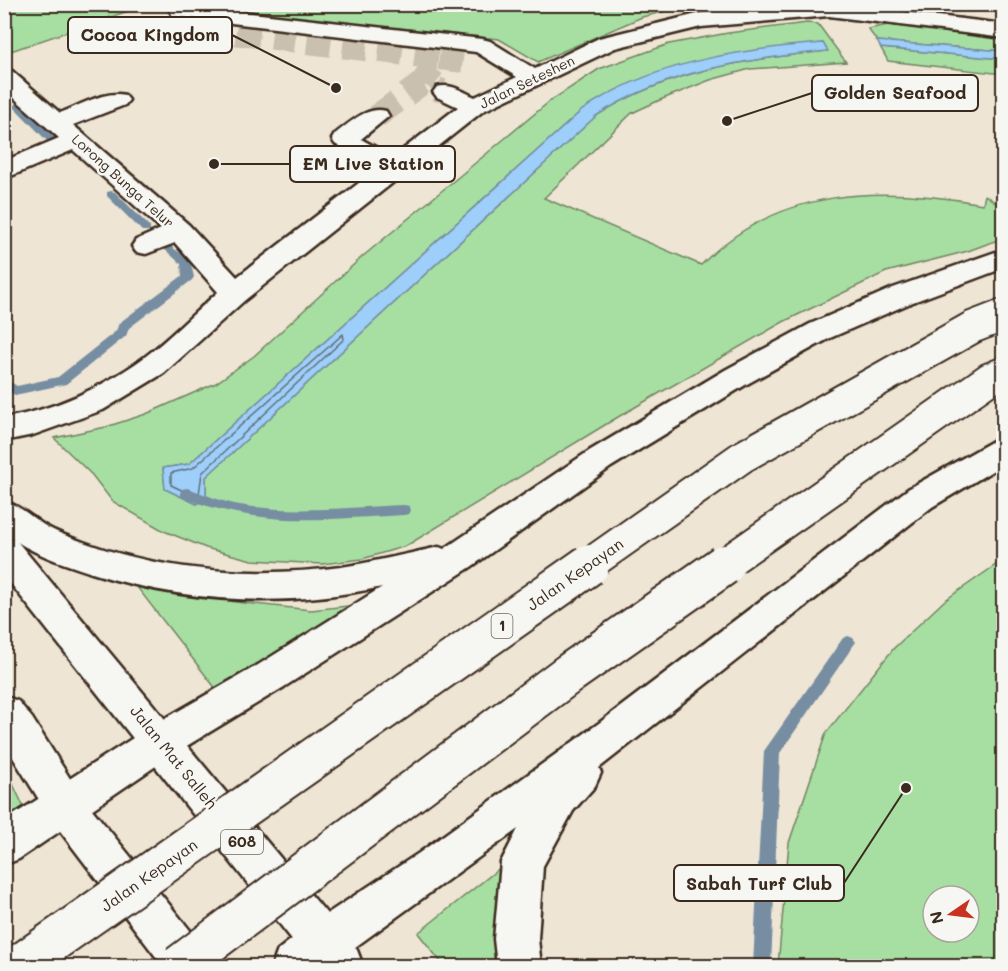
<svg xmlns="http://www.w3.org/2000/svg" width="1008" height="971" font-family="Mali,sans-serif">
  <style>
    .green { fill: #a7dfa3; stroke: #718460; stroke-width: 1.5; fill-rule: evenodd }
    .water { fill: #9dcffa; stroke: #768da2; stroke-width: 1.5 }
    .lines { fill: none; stroke-linecap: round; stroke-linejoin: round }
    .shore { stroke: #626c76; stroke-width: 1.5 }
    .stream { fill: #768da2; fill-rule: evenodd }
    .minor-tunnel { stroke: #cac0b0; stroke-width: 24; stroke-dasharray: 24 12; stroke-linecap: butt }
    .minor-casing { stroke: #3b2a1e; stroke-width: 5 }
    .major-casing { stroke: #3b2a1e; stroke-width: 5 }
    .highway-casing { stroke: #3b2a1e; stroke-width: 5 }
    .minor { fill: #f6f6f2; fill-rule: evenodd }
    .major { fill: #f6f6f2; fill-rule: evenodd }
    .highway { fill: #f6f6f2; fill-rule: evenodd }
    .highway-bridge-far1-casing { stroke: #3b2a1e; stroke-width: 35; stroke-linecap: butt }
    .highway-bridge-casing { stroke: #3b2a1e; stroke-width: 44; stroke-linecap: butt }
    .highway-bridge-far1 { stroke: #f6f6f2; stroke-width: 31 }
    .highway-bridge { stroke: #f6f6f2; stroke-width: 40 }
    .labels { text-anchor: middle; stroke-width: 5; stroke-linejoin: round; paint-order: stroke }
    .far-street-label { font-size: 14px; fill: #3b2a1e; stroke: #f6f6f2 }
    .shield { fill: #f6f6f2; stroke: #73675e; stroke-width: 1.5 }
    .shield-label { font-size: 15px; font-weight: bold; fill: #3b2a1e }
    .street-label { font-size: 16px; fill: #3b2a1e; stroke: #f6f6f2 }
    .leader { fill: none; stroke: #3b2a1e; stroke-width: 2 }
    .callout-dot { fill: #3b2a1e; stroke: #f6f6f2; stroke-width: 2 }
    .callout { fill: #f6f6f2; stroke: #3b2a1e; stroke-width: 2 }
    .callout-label { font-size: 18px; text-anchor: middle; font-weight: bold; fill: #3b2a1e }
  </style>
  <rect width="100%" height="100%" fill="#eee5d4"/>
  <filter id="ink" filterUnits="userSpaceOnUse"><feTurbulence type="fractalNoise" baseFrequency=".0167" numOctaves="2"/><feDisplacementMap in="SourceGraphic" scale="12" xChannelSelector="R" yChannelSelector="G"/><feConvolveMatrix kernelMatrix="1 2 1 2 8 2 1 2 1" color-interpolation-filters="sRGB"/></filter>
  <g filter="url(#ink)">
    <g class="green">
      <polygon points="5,4 146,4 146,5 5,53"/>
      <polygon points="179,5 691,4 691,5 642,17 538,62 499,39"/>
      <path d="M807 23 818 24 846 62 750 69 710 80 660 100 632 113 544 198 701 265C778 186 881 186 983 204L985 195 1003 208V238L968 251 886 272 783 322 618 417 406 546 362 559 322 564 252 560 206 548 164 531 112 501 92 475 54 438 106 427 146 414 216 383 254 356 362 257 550 101 599 69 669 44 728 33ZM823 43 827 51C746 59 667 71 596 116L206 477V496L197 504 165 489 163 468 189 464 581 111C652 61 739 54 823 43Z"/>
      <polygon points="888,25 1003,38 1003,51 877,41 868,29"/>
      <polygon points="881,48 1003,59 1003,74 888,61"/>
      <path d="M1003 560V966H778L789 843 826 733 894 648 944 601ZM933 896H969V932H933Z"/>
      <polygon points="140,581 235,602 311,610 376,603 220,694 137,587"/>
      <polygon points="4,765 26,812 4,841"/>
      <polygon points="535,840 531,923 536,966 444,966 418,933"/>
    </g>
    <g class="water">
      <polygon points="877,41 1003,51 1003,59 881,48"/>
      <path d="M823 43 828 51C746 59 667 70 596 116L206 477V496L197 504 165 489 163 468 189 464 581 111C650 62 741 49 823 43Z"/>
    </g>
    <g class="lines">
      <polygon class="shore" points="343,334 344,339 202,473 199,494 194,496 171,485 171,473 193,468"/>
      <g class="stream">
        <polygon points="18,103 21,104 55,137 55,141 47,141 15,108 13,106"/>
        <polygon points="111,191 115,192 150,227 150,231 142,231 107,196 107,192"/>
        <polygon points="169,245 190,260 194,277 192,280 129,328 126,336 66,384 15,395 4,389 4,378 17,386 58,377 116,331 119,323 182,276 181,264 163,248"/>
        <path d="M187 488C205 494 222 502 240 505 294 514 350 507 404 505L409 506 411 510 409 514 404 515C323 519 260 528 182 497L180 493 182 489Z"/>
        <polygon points="848,636 853,638 856,642 853,646 780,753 771,966 753,966 764,751 843,638"/>
      </g>
      <g class="minor-tunnel">
        <polyline points="200,29 439,58 422,83"/>
        <polyline points="439,58 473,62"/>
        <polyline points="377,116 422,83 442,91"/>
      </g>
      <defs>
        <path id="minor" d="M816 4H837L1004 24V38L829 16 701 27 615 48 483 111 245 300 164 373 103 410 33 435 4 441V418C52 411 103 387 142 359 169 339 193 314 218 292L175 243 146 254 136 252 132 246 136 240 161 229 73 150 4 179V161L59 138 4 89V69L12 71 60 113C79 106 105 90 125 95L129 100 125 105 73 125 189 225 237 277 377 169 335 144 332 139 335 134C350 123 366 106 386 111L389 116 361 139 393 157 458 107 437 97 433 92 437 87C451 83 462 91 475 97L517 77 476 52 181 17 173 16 170 11 173 6 181 5 482 39 490 41 535 69 599 38 701 13Z"/>
        <g id="major">
          <polygon points="4,537 16,540 357,950 363,966 313,966 4,575"/>
          <polygon points="4,696 18,701 32,718 79,793 206,950 212,966 163,966 51,819 4,743"/>
        </g>
        <g id="highway">
          <path d="M1004 249V268L913 302 830 338 747 384 611 467 471 567 284 687 175 753 19 859 4 865V821L147 729 258 665 382 587C285 608 186 603 92 573 61 563 30 553 4 533V501C21 506 32 518 47 527 60 534 75 539 89 544 168 572 258 578 341 567 374 562 406 554 439 547L444 549 589 451 725 370 810 324 893 288Z"/>
          <polygon points="1004,437 1004,464 932,507 599,768 601,773 595,786 573,811 543,866 538,939 541,966 497,966 494,939 501,862 518,829 329,966 272,966 278,950 307,927 419,853 599,723 908,489 993,441"/>
        </g>
      </defs>
      <use href="#minor" class="minor-casing"/>
      <use href="#major" class="major-casing"/>
      <use href="#highway" class="highway-casing"/>
      <use href="#minor" class="minor"/>
      <use href="#major" class="major"/>
      <use href="#highway" class="highway"/>
      <defs>
        <g id="highway-bridge-far1">
          <polyline points="587,566 742,457 973,327 1004,315"/>
          <polyline points="722,566 989,379 1004,373"/>
        </g>
        <g id="highway-bridge">
          <polyline points="18,966 589,565"/>
          <polyline points="179,966 570,673 724,565"/>
        </g>
      </defs>
      <use href="#highway-bridge-far1" class="highway-bridge-far1-casing"/>
      <use href="#highway-bridge" class="highway-bridge-casing"/>
      <use href="#highway-bridge-far1" class="highway-bridge-far1"/>
      <use href="#highway-bridge" class="highway-bridge"/>
    </g>
  </g>
  <g class="labels">
    <g class="far-street-label">
      <text transform="translate(527 82) rotate(-26)" y="5">Jalan Seteshen</text>
      <text transform="translate(123 181) rotate(42)" y="5">Lorong Bunga Telur</text>
    </g>
    <g class="shield">
      <rect x="491.5" y="614" width="21" height="24" rx="4.5"/>
      <rect x="221" y="830" width="42" height="24" rx="4.5"/>
    </g>
    <g class="shield-label">
      <text x="502" y="631">1</text>
      <text x="242" y="847">608</text>
    </g>
    <g class="street-label">
      <text transform="translate(575 574) rotate(-35)" y="6">Jalan Kepayan</text>
      <text transform="translate(174 757) rotate(51)" y="6">Jalan Mat Salleh</text>
      <text transform="translate(149 875) rotate(-35)" y="6">Jalan Kepayan</text>
    </g>
  </g>
  <path class="leader" d="M336 88L232 35M727 121L812 93M214 164L290 164M906 788L844 883"/>
  <g class="callout-dot">
    <circle cx="336" cy="88" r="6"/>
    <circle cx="727" cy="121" r="6"/>
    <circle cx="214" cy="164" r="6"/>
    <circle cx="906" cy="788" r="6"/>
  </g>
  <g class="callout">
    <rect x="68" y="17" width="164" height="36" rx="6"/>
    <rect x="812" y="75" width="166" height="36" rx="6"/>
    <rect x="290" y="146" width="165" height="36" rx="6"/>
    <rect x="674" y="865" width="170" height="36" rx="6"/>
  </g>
  <g class="callout-label">
    <text x="150" y="41">Cocoa Kingdom</text>
    <text x="895" y="99">Golden Seafood</text>
    <text x="373" y="170">EM Live Station</text>
    <text x="759" y="890">Sabah Turf Club</text>
  </g>
  <rect width="1008" height="971" fill="none" stroke="#f6f6f2" stroke-width="24"/>
  <rect x="12" y="12" width="984" height="947" fill="none" stroke="#3b2a1e" stroke-width="2" filter="url(#ink)"/>
  <g transform="translate(951 914) rotate(256)"><circle r="28" fill="#f6f6f2" stroke="#aba49d" stroke-width="1.5"/>
  <path d="M0-4.5L10 22L0 15L-10 22Z" fill="#c8321e"/>
  <text y="-9" font-size="16" font-weight="bold" text-anchor="middle" fill="#3b2a1e">N</text>
  </g>
</svg>
